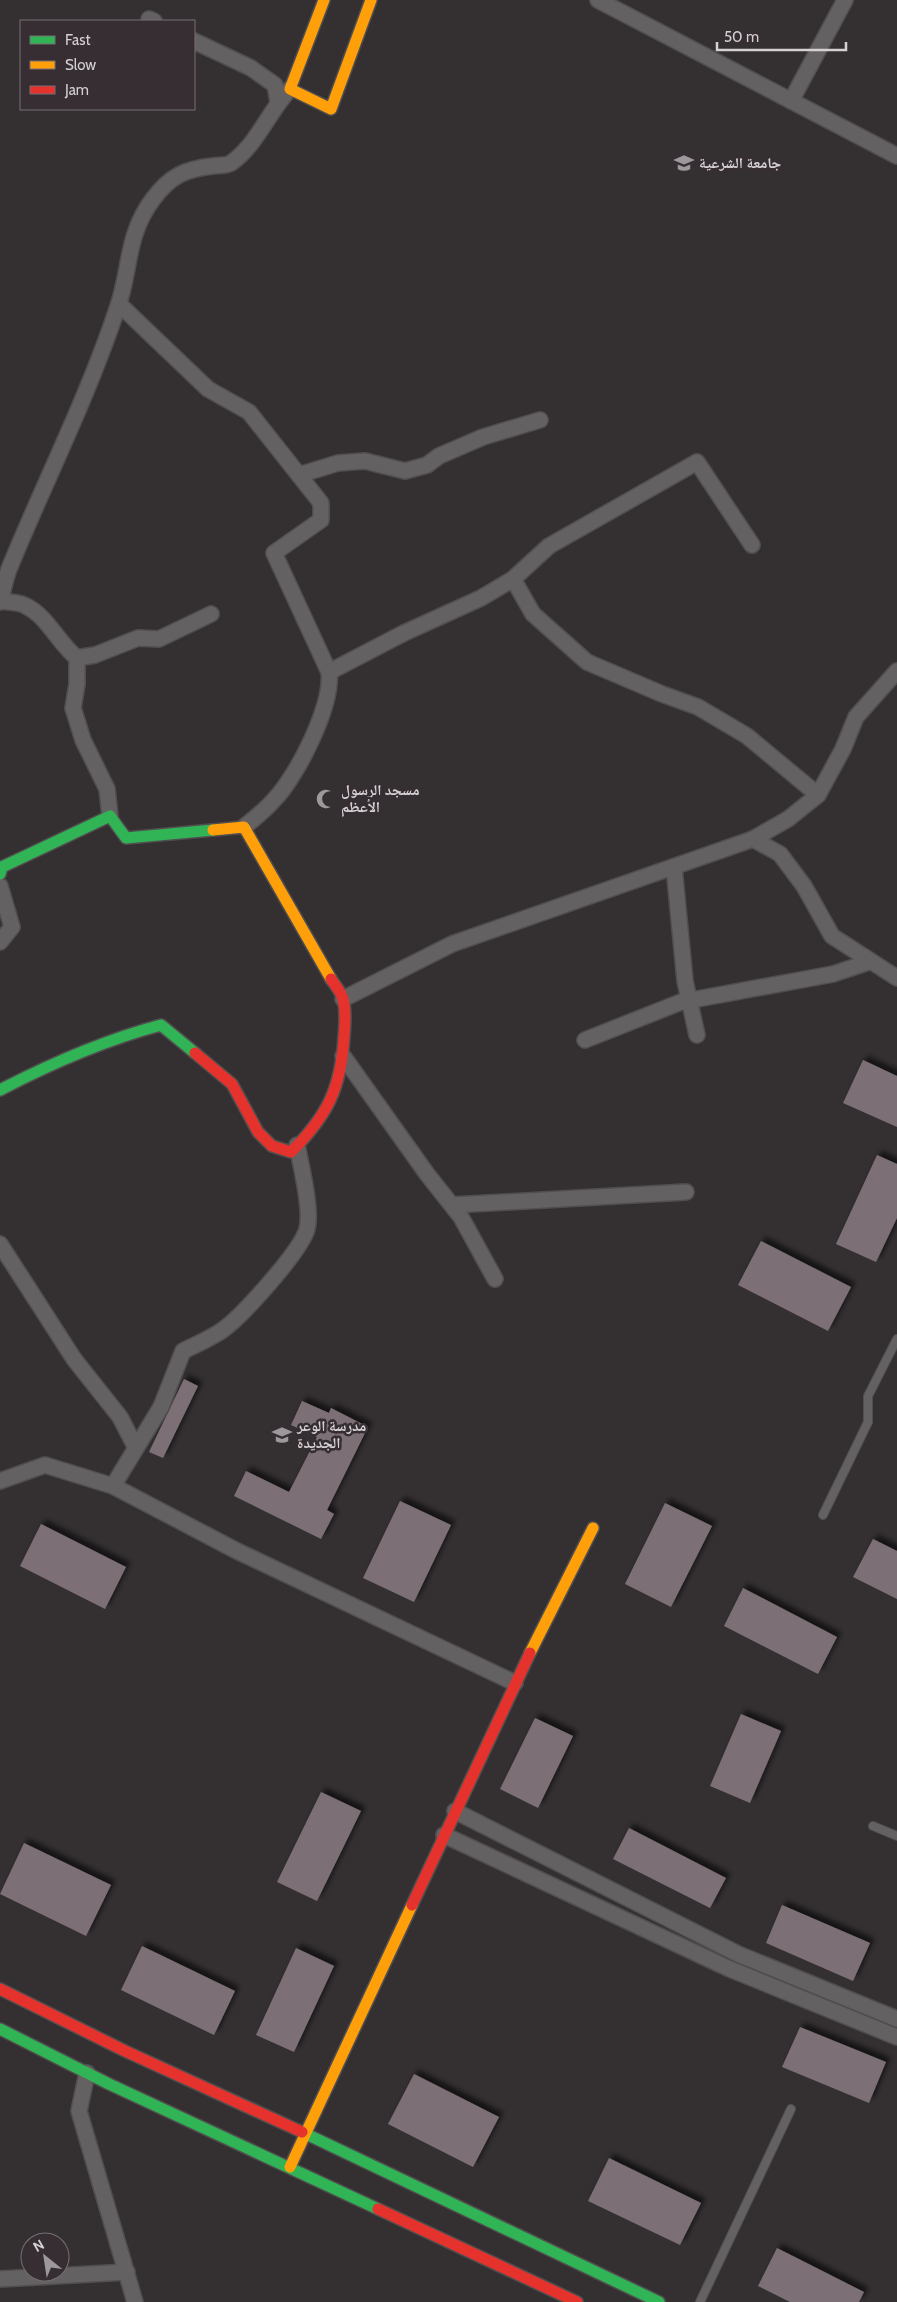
<svg xmlns="http://www.w3.org/2000/svg" width="897" height="2302" font-family="Cabin,'Noto Naskh Arabic',sans-serif">
  <style>
    .building { fill: #7c6f76; filter: url(#shadow) }
    .lines { fill: none; stroke-linecap: round; stroke-linejoin: round }
    .lane-casing { stroke: #504e4f; stroke-width: 10 }
    .street-casing { stroke: #504e4f; stroke-width: 18 }
    .fast-casing { stroke: #504e4f; stroke-width: 14 }
    .slow-casing { stroke: #504e4f; stroke-width: 14 }
    .jam-casing { stroke: #504e4f; stroke-width: 14 }
    .lane { stroke: #646162; stroke-width: 8 }
    .street { stroke: #646162; stroke-width: 15 }
    .fast { stroke: #30b455; stroke-width: 11 }
    .slow { stroke: #ff9f0a; stroke-width: 11 }
    .jam { stroke: #e5322d; stroke-width: 11 }
    .labels { text-anchor: middle; stroke-width: 5; stroke-linejoin: round; paint-order: stroke }
    .poi-label { font-size: 15px; font-weight: bold; fill: #d5d0d3; stroke: #362e32; text-anchor: start }
  </style>
  <defs>
    <filter id="shadow"><feDropShadow dx="4.5" dy="-4.5" stdDeviation="2.5" flood-color="#0009"/></filter>
  </defs>
  <rect width="100%" height="100%" fill="#343032"/>
  <g class="building">
    <polygon points="863,1060 897,1076 897,1127 843,1103"/>
    <polygon points="877,1155 897,1164 897,1218 876,1262 836,1244"/>
    <polygon points="761,1241 851,1287 828,1331 738,1285"/>
    <polygon points="184,1379 198,1386 163,1458 149,1452"/>
    <polygon points="302,1401 329,1413 331,1408 368,1427 327,1510 334,1514 321,1539 234,1496 246,1471 289,1492 317,1437 291,1425"/>
    <polygon points="400,1501 451,1525 414,1602 363,1578"/>
    <polygon points="665,1503 712,1526 671,1607 625,1584"/>
    <polygon points="41,1524 126,1567 105,1609 20,1566"/>
    <polygon points="873,1539 897,1551 897,1599 853,1577"/>
    <polygon points="743,1588 837,1637 818,1674 724,1626"/>
    <polygon points="741,1714 781,1731 750,1803 710,1786"/>
    <polygon points="535,1718 573,1736 538,1808 500,1789"/>
    <polygon points="321,1792 361,1811 317,1901 277,1882"/>
    <polygon points="629,1828 726,1878 710,1908 613,1859"/>
    <polygon points="24,1843 111,1885 86,1936 0,1894"/>
    <polygon points="782,1905 870,1943 853,1981 766,1943"/>
    <polygon points="142,1946 235,1991 214,2035 121,1990"/>
    <polygon points="296,1948 334,1966 294,2052 256,2035"/>
    <polygon points="800,2027 886,2062 869,2103 782,2067"/>
    <polygon points="414,2074 499,2117 473,2167 388,2124"/>
    <polygon points="609,2158 701,2203 680,2245 588,2201"/>
    <polygon points="777,2248 864,2292 859,2302 790,2302 758,2286"/>
  </g>
  <g class="lines">
    <defs>
      <g id="lane">
        <polyline points="823,1515 868,1422 868,1396 897,1339"/>
        <polyline points="873,1826 897,1836"/>
        <polyline points="700,2302 791,2109"/>
      </g>
      <g id="street">
        <polyline points="598,0 897,156"/>
        <polyline points="149,19 154,21"/>
        <polyline points="194,41 251,68 275,85 278,102"/>
        <polyline points="791,101 845,0"/>
        <path d="M119 304 208 389 249 412 321 503V520L274 553 329 672C333 705 297 777 273 801 264 811 254 819 244 827"/>
        <polyline points="299,475 338,463 365,461 405,471 427,465 439,456 483,437 540,420"/>
        <polyline points="513,579 533,614 587,662 662,694 698,707 747,736 818,795"/>
        <path d="M1 601C8 602 18 602 24 605 47 615 58 643 77 658L95 655 138 638 159 639 211 614"/>
        <path d="M0 602C3 591 5 580 9 569 45 481 88 397 118 306 131 268 126 235 153 199 170 176 185 169 213 166 218 165 227 166 231 163 257 145 269 111 290 89"/>
        <polyline points="77,658 77,684 73,708 83,740 107,789 110,816"/>
        <polyline points="329,672 404,633 481,598 513,579 549,546 697,462 752,545"/>
        <polyline points="753,839 788,819 818,795 843,749 856,717 897,671"/>
        <polyline points="674,867 685,981 697,1035"/>
        <polyline points="0,886 12,927 0,942"/>
        <polyline points="343,999 452,944 753,839 780,854 804,886 832,936 897,978"/>
        <polyline points="585,1040 681,1002 833,974 869,962"/>
        <polyline points="343,1056 427,1174 461,1217 495,1279"/>
        <polyline points="452,1205 686,1192"/>
        <polyline points="0,1244 74,1359 120,1417 136,1448"/>
        <polyline points="0,1481 45,1465 113,1486 237,1551 515,1683"/>
        <path d="M113 1486 161 1407 183 1351C197 1344 212 1338 224 1329 243 1315 301 1251 307 1229 312 1210 301 1166 297 1145"/>
        <polyline points="455,1811 738,1954 897,2019"/>
        <polyline points="444,1835 730,1969 897,2037"/>
        <polyline points="87,2073 79,2111 135,2302"/>
        <polyline points="0,2279 127,2272"/>
      </g>
      <g id="fast">
        <polyline points="0,874 2,867 110,816 126,838 213,830"/>
        <path d="M0 1090C52 1063 105 1040 161 1025L195 1053"/>
        <polyline points="0,2029 109,2084 378,2209"/>
        <polyline points="302,2132 659,2302"/>
      </g>
      <g id="slow">
        <polyline points="324,0 290,89 331,109 371,0"/>
        <polyline points="213,830 244,827 331,979"/>
        <polyline points="530,1653 593,1528"/>
        <polyline points="290,2167 412,1905"/>
      </g>
      <g id="jam">
        <path d="M195 1053 232 1084 258 1132 272 1146 291 1152C327 1116 341 1089 344 1037 345 1026 346 1010 343 999 341 992 335 985 331 979"/>
        <polyline points="412,1905 530,1653"/>
        <polyline points="0,1989 125,2051 302,2132"/>
        <polyline points="378,2209 577,2302"/>
      </g>
    </defs>
    <use href="#lane" class="lane-casing"/>
    <use href="#street" class="street-casing"/>
    <use href="#fast" class="fast-casing"/>
    <use href="#slow" class="slow-casing"/>
    <use href="#jam" class="jam-casing"/>
    <use href="#lane" class="lane"/>
    <use href="#street" class="street"/>
    <use href="#fast" class="fast"/>
    <use href="#slow" class="slow"/>
    <use href="#jam" class="jam"/>
  </g>
  <defs>
    <symbol id="university-bare" viewBox="-9 -9 18 18"><path d="M0-5L7-2L0 1L-7-2ZM-4 1L0 2.5L4 1V4Q0 6-4 4Z" fill="#9d989b" stroke="#362e32" stroke-width="2.5" paint-order="stroke"/></symbol>
    <symbol id="mosque-bare" viewBox="-9 -9 18 18"><path d="M3.5-4.9A6 6 0 1 0 3.5 4.9A5 5 0 1 1 3.5-4.9Z" fill="#9d989b" stroke="#362e32" stroke-width="2.5" paint-order="stroke"/></symbol>
    <symbol id="school-bare" viewBox="-9 -9 18 18"><path d="M0-5L7-2L0 1L-7-2ZM-4 1L0 2.5L4 1V4Q0 6-4 4Z" fill="#9d989b" stroke="#362e32" stroke-width="2.5" paint-order="stroke"/></symbol>
  </defs>
  <g fill-rule="evenodd">
    <use href="#university-bare" x="670" y="149" width="28" height="28"/>
    <use href="#mosque-bare" x="312" y="785" width="28" height="28"/>
    <use href="#school-bare" x="268" y="1421" width="28" height="28"/>
  </g>
  <g class="labels">
    <g class="poi-label">
      <text x="699" y="168">جامعة الشرعية</text>
      <text x="341" y="795">مسجد الرسول<tspan x="341" dy="17">الأعظم</tspan></text>
      <text x="297" y="1431">مدرسة الوعر<tspan x="297" dy="17">الجديدة</tspan></text>
    </g>
  </g>
  <rect x="20" y="20" width="175" height="90" fill="#362e32" stroke="#766f72"/>
  <rect x="30" y="36" width="25" height="8" fill="#30b455" stroke="#766f72"/>
  <text x="65" y="45" font-size="15" fill="#d5d0d3">Fast</text>
  <rect x="30" y="61" width="25" height="8" fill="#ff9f0a" stroke="#766f72"/>
  <text x="65" y="70" font-size="15" fill="#d5d0d3">Slow</text>
  <rect x="30" y="86" width="25" height="8" fill="#e5322d" stroke="#766f72"/>
  <text x="65" y="95" font-size="15" fill="#d5d0d3">Jam</text>
  <g transform="translate(45 2257) rotate(330)"><circle r="24" fill="#362e32" stroke="#766f72"/>
  <path d="M0-4L9 19L0 12L-9 19Z" fill="#9d989b"/>
  <text y="-8" font-size="14" font-weight="bold" text-anchor="middle" fill="#d5d0d3">N</text>
  </g>
  <path d="M717 42v8h129v-8" fill="none" stroke="#d5d0d3" stroke-width="2.5"/>
  <text x="724" y="42" font-size="15" fill="#d5d0d3" stroke="#362e32" stroke-width="4" paint-order="stroke">50 m</text>
</svg>
